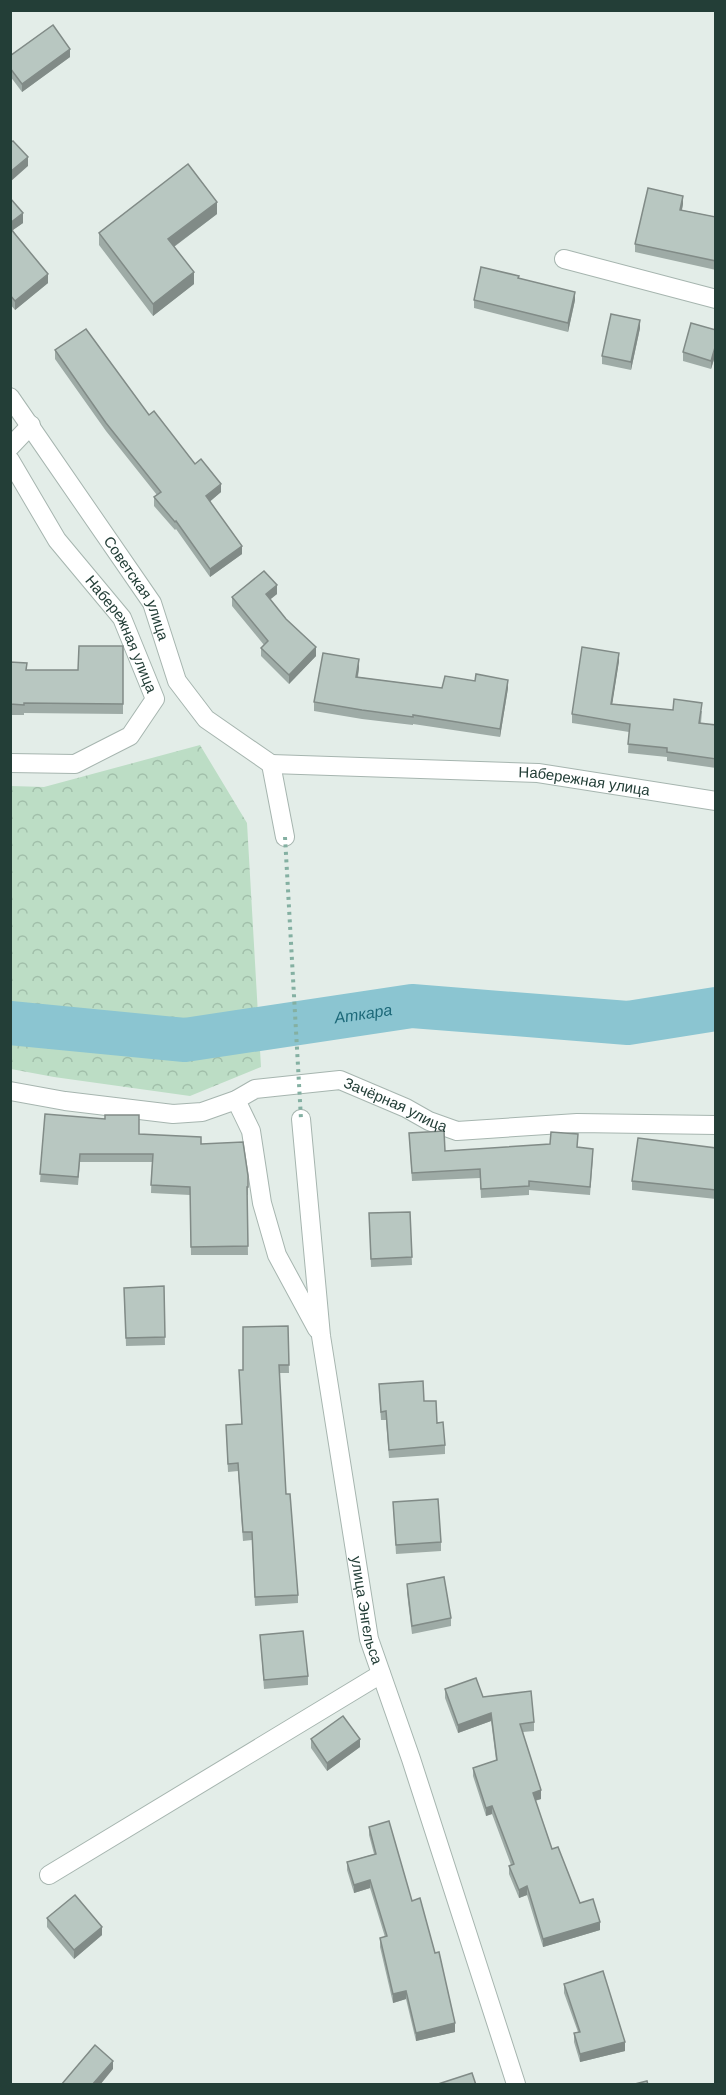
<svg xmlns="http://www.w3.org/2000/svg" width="726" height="2095" font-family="Helvetica,sans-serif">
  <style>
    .forest { fill: url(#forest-crowns) }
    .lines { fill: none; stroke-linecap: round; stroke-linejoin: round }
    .river { stroke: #8bc5d1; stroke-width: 44 }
    .minor-casing { stroke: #a6b5af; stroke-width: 20 }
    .minor { stroke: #fff; stroke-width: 18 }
    .path-bridge { stroke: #84b0a2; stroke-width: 4; stroke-dasharray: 3 4.5; stroke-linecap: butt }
    .wall { fill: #9eaba6 }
    .shaded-wall { fill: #818b87 }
    .building { fill: #b8c7c1; stroke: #818b87; stroke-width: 1.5 }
    .labels { text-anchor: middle; stroke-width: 4.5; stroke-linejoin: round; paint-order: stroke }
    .street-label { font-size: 15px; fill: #233e37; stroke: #f3f9f6 }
    .water-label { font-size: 16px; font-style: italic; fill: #1d6979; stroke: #f3f9f6 }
  </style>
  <defs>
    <pattern id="forest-crowns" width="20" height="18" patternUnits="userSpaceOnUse" patternTransform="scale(1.5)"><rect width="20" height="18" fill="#bcddc5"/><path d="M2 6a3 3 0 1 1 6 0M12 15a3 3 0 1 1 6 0" fill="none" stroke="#a1bfaa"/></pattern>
  </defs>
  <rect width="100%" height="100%" fill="#e3ede8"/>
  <polygon class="forest" points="200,745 247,823 261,1067 190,1096 54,1077 11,1069 11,786 44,787"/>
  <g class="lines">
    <path class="river" id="s1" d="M10 1023 185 1040 412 1006 628 1023 716 1009"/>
    <defs>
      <g id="minor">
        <polyline points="564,259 716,299"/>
        <path id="s2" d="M10 397 152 603 177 681 206 719 271 764"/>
        <polyline points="10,447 31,425"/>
        <path id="s3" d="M10 460 57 540 122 618 155 699 130 736 75 764 10 763"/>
        <path id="s4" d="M271 764 538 773 716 801"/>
        <polyline points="271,764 285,837"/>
        <path id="s5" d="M10 1091 65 1101 173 1114 202 1112 236 1100 255 1089 340 1080 406 1108 429 1121 457 1131 577 1123 716 1125"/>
        <polyline points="236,1100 251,1131 262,1203 277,1255 317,1329"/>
        <path id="s6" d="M301 1119 321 1336 369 1639 411 1759 516 2084"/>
        <polyline points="49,1875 381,1674"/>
      </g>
    </defs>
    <use href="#minor" class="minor-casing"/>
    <use href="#minor" class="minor"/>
    <polyline class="path-bridge" points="285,837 301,1119"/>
  </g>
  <g class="wall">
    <polygon points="10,56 70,57 22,92 10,76"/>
    <polygon points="10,198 23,223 13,230 48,283 15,310 10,304"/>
    <polygon points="683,204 682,210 716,217 716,270 635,252 635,244"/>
    <polygon points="217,214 174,247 194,284 153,316 99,245 99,233"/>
    <polygon points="519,278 575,300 568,332 474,308 474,300"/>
    <polygon points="640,328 631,370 602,364 602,356"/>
    <polygon points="716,330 716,353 711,369 683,361 683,352"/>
    <polygon points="55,350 149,415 221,492 210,501 242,554 210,577 176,529 175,530 154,506 154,497 157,495 106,431 55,359"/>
    <polygon points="277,594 270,599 316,656 289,684 261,656 261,648 264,645 232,606 232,597"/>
    <polygon points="123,646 123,714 24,713 24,715 10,715 10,662 27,670 78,670"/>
    <polygon points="619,661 612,704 673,710 702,711 701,723 716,725 716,768 667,761 667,757 628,753 629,732 572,723 572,714"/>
    <polygon points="359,668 358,677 442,688 508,688 500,737 413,724 413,725 362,719 314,711 314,702"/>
    <polygon points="45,1114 139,1134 201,1144 248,1176 248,1195 247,1195 248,1255 191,1255 190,1195 151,1193 152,1162 80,1162 78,1185 40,1182"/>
    <polygon points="409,1133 445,1151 578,1148 593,1157 590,1195 529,1190 529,1195 481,1198 480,1178 412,1181"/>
    <polygon points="716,1148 716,1199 632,1190 632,1181"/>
    <polygon points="410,1212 412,1265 371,1267 369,1213"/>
    <polygon points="164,1286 165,1345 126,1346 124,1288"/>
    <polygon points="288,1326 289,1373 279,1373 286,1494 298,1595 298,1603 255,1606 252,1540 243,1541 238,1471 228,1472 226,1425 241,1424 243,1370"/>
    <polygon points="379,1392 424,1401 437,1423 445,1445 445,1454 389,1458 386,1420 381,1420"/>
    <polygon points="393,1502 441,1542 441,1551 396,1554"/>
    <polygon points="407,1584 451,1618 451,1626 412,1634 407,1593"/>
    <polygon points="260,1635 308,1676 308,1685 264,1689"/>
    <polygon points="445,1689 483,1697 534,1722 534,1731 523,1732 541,1799 535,1801 552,1849 580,1903 600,1930 543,1947 527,1895 519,1898 509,1874 509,1866 511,1865 492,1814 486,1816 473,1776 473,1768 496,1760 491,1721 458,1733 445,1698"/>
    <polygon points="311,1739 360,1747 327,1771 311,1748"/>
    <polygon points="369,1827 412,1901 455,2032 416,2041 406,1999 393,2003 380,1947 380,1938 385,1937 370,1888 354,1893 347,1870 347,1862 374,1854 369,1835"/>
    <polygon points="47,1918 102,1935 74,1959 47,1927"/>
    <polygon points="564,1984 625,2051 580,2062 574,2042 574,2033 578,2032 564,1993"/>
  </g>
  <g class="shaded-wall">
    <polygon points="70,49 70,57 22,92 22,84"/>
    <polygon points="28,157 28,166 10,182 10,172"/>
    <polygon points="683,196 683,204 680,218 680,210"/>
    <polygon points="217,202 217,214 168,251 168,239"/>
    <polygon points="23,213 23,223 10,232 10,223"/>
    <polygon points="194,272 194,284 153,316 153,304"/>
    <polygon points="48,274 48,283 15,310 15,301"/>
    <polygon points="575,292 575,300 568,332 568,323"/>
    <polygon points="640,320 640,328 631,370 631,362"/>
    <polygon points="716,344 716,353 711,369 711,361"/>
    <polygon points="221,484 221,492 206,505 206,496"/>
    <polygon points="242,546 242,554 210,577 210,569"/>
    <polygon points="277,585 277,594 266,603 266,594"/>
    <polygon points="316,647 316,656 289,684 289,675"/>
    <polygon points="619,653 619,661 611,712 611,704"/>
    <polygon points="359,659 359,668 356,685 356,677"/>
    <polygon points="508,680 508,688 500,737 500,729"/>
    <polygon points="491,1713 491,1721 458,1733 458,1725"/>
    <polygon points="360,1739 360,1747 327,1771 327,1763"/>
    <polygon points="541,1790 541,1799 533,1801 533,1793"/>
    <polygon points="492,1806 492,1814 486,1816 486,1808"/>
    <polygon points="370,1880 370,1888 354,1893 354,1885"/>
    <polygon points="527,1886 527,1895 519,1898 519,1890"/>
    <polygon points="600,1922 600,1930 543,1947 543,1939"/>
    <polygon points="102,1927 102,1935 74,1959 74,1950"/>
    <polygon points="406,1991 406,1999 393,2003 393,1994"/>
    <polygon points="455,2023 455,2032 416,2041 416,2033"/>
    <polygon points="625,2042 625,2051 580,2062 580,2054"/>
    <polygon points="113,2061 113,2069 100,2085 92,2085"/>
  </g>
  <g class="building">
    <polygon points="53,25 70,49 22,84 10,68 10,56"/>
    <polygon points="13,141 28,157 10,172 10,143"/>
    <polygon points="188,164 217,202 168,239 194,272 153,304 99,233"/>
    <polygon points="648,188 683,196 680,210 716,217 716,261 635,244"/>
    <polygon points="10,198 23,213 10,223"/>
    <polygon points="10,228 48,274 15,301 10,295"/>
    <polygon points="481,267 519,276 518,278 575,292 568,323 474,300"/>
    <polygon points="611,314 640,320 631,362 602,356"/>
    <polygon points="691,323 716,330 716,344 711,361 683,352"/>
    <polygon points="86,329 149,415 154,411 195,464 201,459 221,484 206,496 242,546 210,569 176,521 175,522 154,497 161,492 106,423 55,350"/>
    <polygon points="264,571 277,585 266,594 286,619 316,647 289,675 261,648 268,641 232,597"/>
    <polygon points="79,646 123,646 123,704 24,703 24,705 10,704 10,662 27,663 26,670 78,670"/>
    <polygon points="582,647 619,653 611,704 673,710 674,699 702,703 699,723 716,725 716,759 667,752 667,748 628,744 630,724 572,714"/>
    <polygon points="323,653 359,659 356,677 442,688 445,676 475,681 476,674 508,680 500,729 413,715 413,717 362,710 314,702"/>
    <polygon points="45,1114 105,1119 105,1115 139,1115 139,1134 201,1137 201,1144 243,1142 248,1176 248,1187 247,1187 248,1246 191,1247 190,1187 151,1185 153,1154 80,1154 78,1177 40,1174"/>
    <polygon points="444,1131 445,1151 550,1144 551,1132 578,1134 577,1147 593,1149 590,1187 529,1181 529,1186 481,1189 480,1169 412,1173 409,1133"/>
    <polygon points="638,1138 716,1148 716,1190 632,1181"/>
    <polygon points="410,1212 412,1257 371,1259 369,1213"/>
    <polygon points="164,1286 165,1337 126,1338 124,1288"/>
    <polygon points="288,1326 289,1365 279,1365 286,1494 290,1494 298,1595 255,1597 252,1532 243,1532 238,1463 228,1464 226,1425 242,1424 239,1370 243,1370 243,1327"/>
    <polygon points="423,1381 424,1401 436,1401 437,1423 443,1422 445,1445 389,1450 386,1411 381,1412 379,1384"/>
    <polygon points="438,1499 441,1542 396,1545 393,1502"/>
    <polygon points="444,1577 451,1618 412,1626 407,1584"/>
    <polygon points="303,1631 308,1676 264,1680 260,1635"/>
    <polygon points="476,1678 483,1697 531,1691 534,1722 520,1724 541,1790 533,1793 552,1849 558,1847 580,1903 593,1899 600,1922 543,1939 527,1886 519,1890 509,1866 514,1864 492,1806 486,1808 473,1768 497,1760 491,1713 458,1725 445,1689"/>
    <polygon points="343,1716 360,1739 327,1763 311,1739"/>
    <polygon points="389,1821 412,1901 420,1898 435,1953 439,1952 455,2023 416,2033 406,1991 393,1994 380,1938 387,1936 370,1880 354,1885 347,1862 376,1854 369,1827"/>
    <polygon points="75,1895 102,1927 74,1950 47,1918"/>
    <polygon points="603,1971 625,2042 580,2054 574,2033 580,2032 564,1984"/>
    <polygon points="95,2045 113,2061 92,2085 61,2085"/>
    <polygon points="472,2073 476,2085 435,2085"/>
    <polygon points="647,2081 648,2085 631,2085"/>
  </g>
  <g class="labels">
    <g class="street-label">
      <text dy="5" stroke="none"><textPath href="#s2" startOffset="230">Советская улица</textPath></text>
      <text dy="5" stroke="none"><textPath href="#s3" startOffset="208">Набережная улица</textPath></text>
      <text dy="5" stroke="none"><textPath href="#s4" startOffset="314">Набережная улица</textPath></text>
      <text dy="5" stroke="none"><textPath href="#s5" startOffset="398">Зачёрная улица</textPath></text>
      <text dy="5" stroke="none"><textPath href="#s6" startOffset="496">улица Энгельса</textPath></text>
    </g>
    <g class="water-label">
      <text dy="6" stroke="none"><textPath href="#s1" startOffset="356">Аткара</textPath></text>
    </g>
  </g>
  <rect width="726" height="2095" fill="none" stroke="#233e37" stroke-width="24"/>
</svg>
